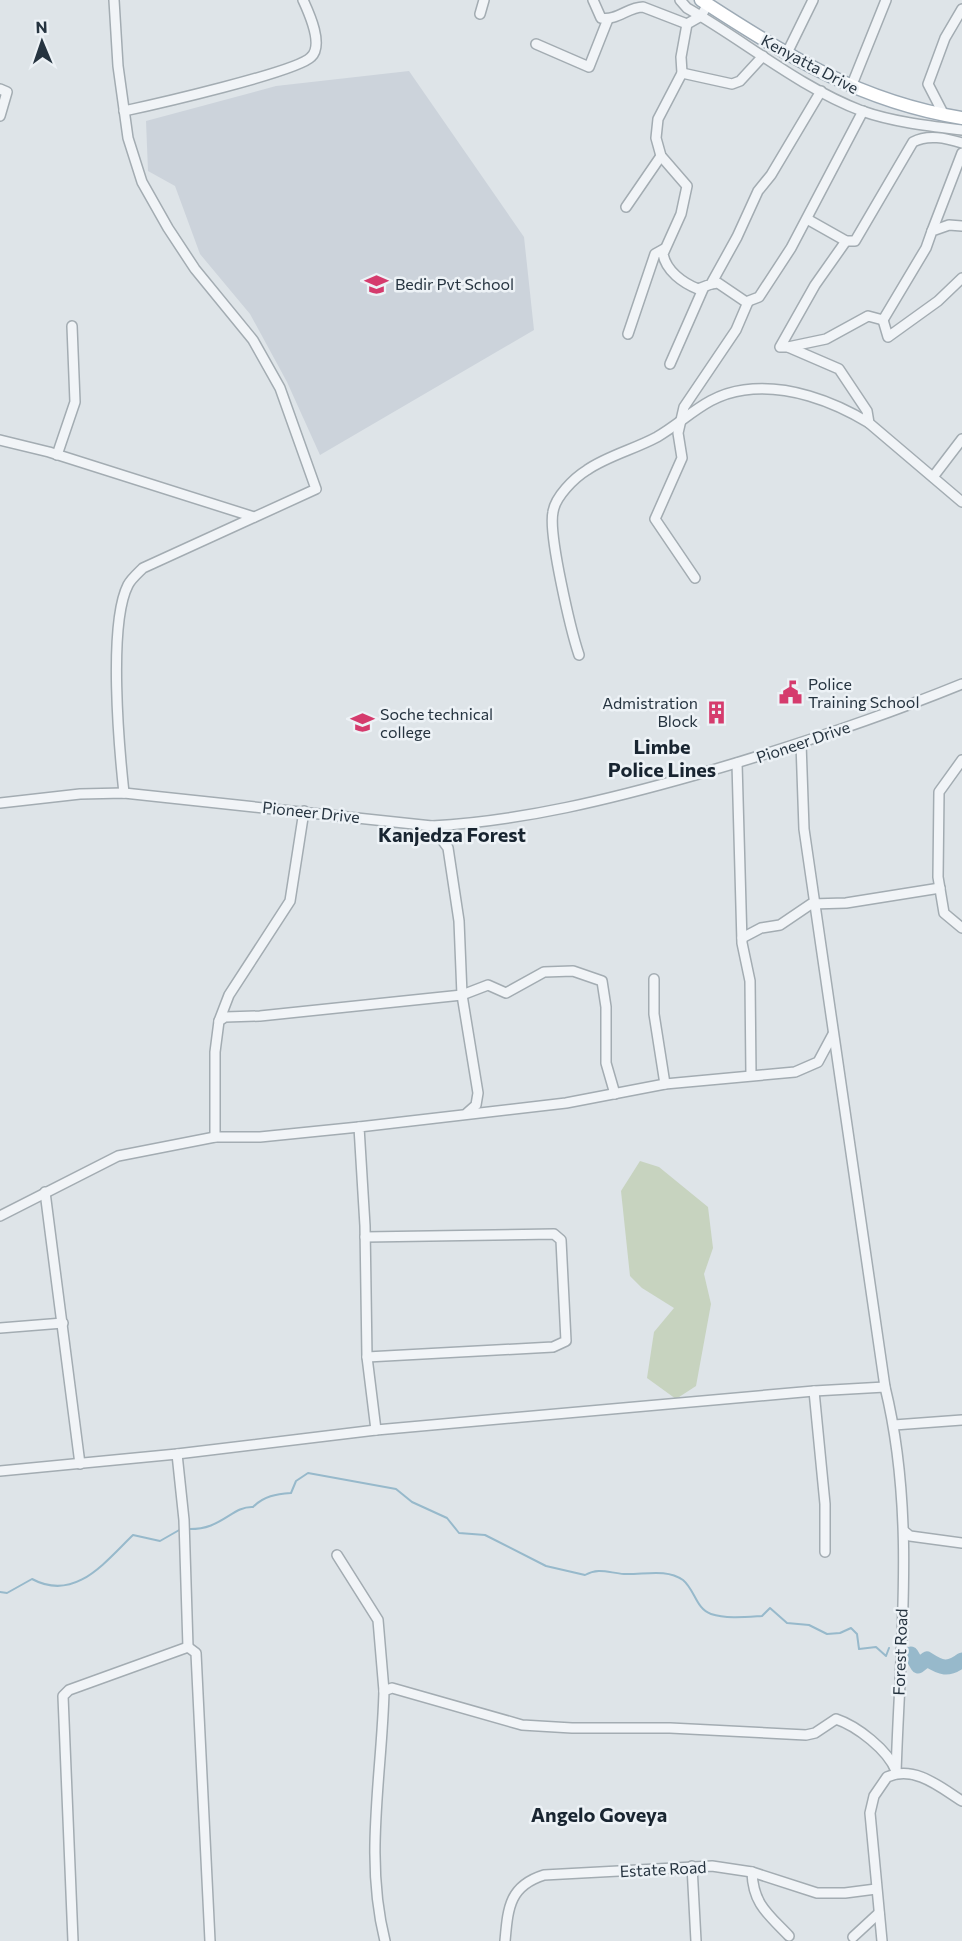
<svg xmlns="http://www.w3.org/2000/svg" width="962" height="1941" font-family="Commissioner,sans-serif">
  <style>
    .built { fill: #ccd3db }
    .green { fill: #c7d3bf }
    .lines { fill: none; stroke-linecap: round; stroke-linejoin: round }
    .stream { stroke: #97b9cb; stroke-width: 2 }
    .river { stroke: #97b9cb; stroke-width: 15 }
    .minor-casing { stroke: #a3acb2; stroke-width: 12 }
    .major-casing { stroke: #9daab5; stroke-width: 15 }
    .minor { stroke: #f1f4f7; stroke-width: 9 }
    .major { stroke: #fff; stroke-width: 12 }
    .labels { text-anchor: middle; stroke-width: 5; stroke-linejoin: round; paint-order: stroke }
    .street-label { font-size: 16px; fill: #263440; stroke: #edf2f6 }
    .poi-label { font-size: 16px; fill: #263440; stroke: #edf2f6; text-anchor: start }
    .quarter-label { font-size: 20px; font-weight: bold; fill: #192531; stroke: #edf2f6 }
  </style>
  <rect width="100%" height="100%" fill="#dee4e8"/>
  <polygon class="built" points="409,71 524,237 534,330 320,455 287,382 250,314 200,254 175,186 148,171 146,121 276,86"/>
  <polygon class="green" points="640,1161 659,1167 708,1207 713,1248 704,1274 711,1304 696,1386 676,1399 647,1378 654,1332 674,1308 642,1288 630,1276 621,1191"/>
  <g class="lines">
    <g class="stream">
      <path d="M186 1529C222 1531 231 1506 253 1507 264 1496 276 1494 291 1493L296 1481 308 1473 396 1489 412 1502 447 1518 459 1533 485 1535 546 1566 585 1575C599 1567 609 1573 624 1574 643 1575 666 1568 683 1580 695 1590 696 1609 711 1614 726 1619 746 1617 762 1616L770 1608 787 1623 809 1625 827 1634 840 1633 851 1628 857 1634 859 1649 876 1647 886 1656 889 1648"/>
      <path d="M0 1592 7 1593 32 1579C75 1602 104 1563 133 1535L160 1541 181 1529"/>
    </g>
    <path class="river" d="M911 1654 918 1666 927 1659C941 1668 948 1671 962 1660"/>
    <defs>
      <g id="minor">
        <path d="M114 0 118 66 128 138 142 182 168 228 195 269 253 340 280 388 316 489 143 568C138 573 131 579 128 585 108 624 119 747 124 793"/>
        <path d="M593 0 601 18C617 21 628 7 643 7L687 24"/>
        <path d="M680 0 687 8C745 41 799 87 862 111 893 122 929 126 962 130"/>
        <path d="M708 4 701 16 687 24 681 57 682 73 658 119 656 138 661 156 687 186 681 214 663 254C666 271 683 283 698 289L711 284 737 237 758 191 771 175 821 91"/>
        <polyline points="480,14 484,0"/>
        <polyline points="536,44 589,67 608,19"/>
        <polyline points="787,53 813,0"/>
        <polyline points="682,73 732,84 740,81 763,56"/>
        <polyline points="851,87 886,0"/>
        <polyline points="0,89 7,92 0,116"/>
        <path d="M124 111C152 105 297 72 311 57 324 45 309 13 303 0"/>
        <polyline points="944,115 928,84 945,38 962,9"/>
        <polyline points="626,207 661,156"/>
        <path d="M807 219 846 241H855L913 142C928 134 946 138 962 143"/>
        <polyline points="932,231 962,153"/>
        <polyline points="846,241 815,285 780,347 788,347 839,369 867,411 869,423 962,502"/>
        <polyline points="711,284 718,283 746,302 759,297 791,248 863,111"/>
        <polyline points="883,320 926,248 932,231 949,225 962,226"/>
        <polyline points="883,320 888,337 938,301 962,278"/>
        <polyline points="628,334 655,254 664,249"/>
        <polyline points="788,347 826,339 868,316 883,320"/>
        <polyline points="670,364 703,289"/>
        <polyline points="0,440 49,452 254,517"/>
        <polyline points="57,455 75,402 72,326"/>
        <polyline points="933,477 962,439"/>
        <polyline points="695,578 655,519 682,458 678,433 684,407 736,330 748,302"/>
        <path d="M579 655C571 631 548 534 553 512 555 497 574 478 587 470 607 456 635 449 657 437 688 419 706 395 744 390 787 384 833 401 869 423"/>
        <path d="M801 743 804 829 885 1387C916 1513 900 1645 896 1773"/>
        <polyline points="962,760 939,792 938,877 944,913 962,928"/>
        <polyline points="737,763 742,943 750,981 751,1075"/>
        <path d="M0 803 80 794 124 793 432 826C523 821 611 799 699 774 788 748 876 719 962 684"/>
        <polyline points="432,826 448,848 459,921 462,995 478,1093 476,1105 467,1113"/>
        <polyline points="742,938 761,928 780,925 811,904 846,903 940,888"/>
        <polyline points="654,979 654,1014 665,1084"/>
        <polyline points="219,1021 229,995 290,901 304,811"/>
        <polyline points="833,1034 818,1062 795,1072 665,1084 566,1103 359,1127 365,1226 367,1357 376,1430 814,1391 885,1387"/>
        <polyline points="215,1137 215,1052 219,1021 225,1017 260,1016 462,995 488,985 506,993 544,972 573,971 602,981 606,1007 606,1063 615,1094"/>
        <polyline points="45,1192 80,1464"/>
        <polyline points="0,1216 118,1156 215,1137 260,1137 359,1127"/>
        <polyline points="365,1237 554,1234 561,1240 566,1341 553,1347 367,1357"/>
        <polyline points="0,1328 63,1323"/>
        <polyline points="814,1391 825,1504 825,1552"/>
        <polyline points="894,1425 962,1420"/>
        <polyline points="177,1454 184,1520 188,1647"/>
        <polyline points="0,1471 177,1454 376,1430"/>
        <polyline points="904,1531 910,1536 962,1543"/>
        <polyline points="337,1555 378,1620 384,1691"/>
        <polyline points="692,1866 696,1941"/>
        <path d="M752 1872C753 1904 768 1914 789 1936"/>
        <polyline points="853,1937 879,1913"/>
        <polyline points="73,1941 63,1696 69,1690 188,1647 196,1653 210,1941"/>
        <path d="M385 1941C364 1858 382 1775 384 1691L392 1688 522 1725 572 1728H670L806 1735 815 1733 836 1719C857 1726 888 1750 896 1771"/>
        <path d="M505 1941C508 1908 509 1886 544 1875L712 1866 752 1872 817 1893H845L876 1889"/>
        <path d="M882 1941 870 1813 874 1796 887 1777C915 1765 940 1787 962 1801"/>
      </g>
      <path id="major" d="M701 0C785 55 861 102 962 118"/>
    </defs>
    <use href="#minor" class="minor-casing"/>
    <use href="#major" class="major-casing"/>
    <use href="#minor" class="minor"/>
    <use href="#major" class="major"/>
  </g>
  <defs>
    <symbol id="school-bare" viewBox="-9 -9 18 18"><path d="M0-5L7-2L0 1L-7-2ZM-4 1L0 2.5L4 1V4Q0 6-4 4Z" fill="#d53b6d" stroke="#edf2f6" stroke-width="2.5" paint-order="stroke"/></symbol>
    <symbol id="civic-bare" viewBox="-9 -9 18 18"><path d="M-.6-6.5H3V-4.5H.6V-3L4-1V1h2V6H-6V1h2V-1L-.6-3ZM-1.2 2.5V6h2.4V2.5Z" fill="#d53b6d" stroke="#edf2f6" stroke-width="2.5" paint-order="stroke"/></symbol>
    <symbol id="building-bare" viewBox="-9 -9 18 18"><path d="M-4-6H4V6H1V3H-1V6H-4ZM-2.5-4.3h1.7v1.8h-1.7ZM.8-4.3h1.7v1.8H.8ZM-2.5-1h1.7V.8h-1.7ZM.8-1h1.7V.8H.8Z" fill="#d53b6d" stroke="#edf2f6" stroke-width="2.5" paint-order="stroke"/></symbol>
    <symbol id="university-bare" viewBox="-9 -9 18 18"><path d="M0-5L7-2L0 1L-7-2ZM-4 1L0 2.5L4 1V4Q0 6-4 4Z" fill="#d53b6d" stroke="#edf2f6" stroke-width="2.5" paint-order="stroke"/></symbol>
  </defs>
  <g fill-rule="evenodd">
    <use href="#school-bare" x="360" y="268" width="33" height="33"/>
    <use href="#civic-bare" x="774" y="676" width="33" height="33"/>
    <use href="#building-bare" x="700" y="696" width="33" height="33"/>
    <use href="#university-bare" x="346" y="706" width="33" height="33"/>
  </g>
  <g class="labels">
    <g class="street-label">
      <text transform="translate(810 64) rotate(28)" y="6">Kenyatta Drive</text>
      <text transform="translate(803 742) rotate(-19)" y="6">Pioneer Drive</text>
      <text transform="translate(311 812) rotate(6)" y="6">Pioneer Drive</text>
      <text transform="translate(900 1652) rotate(-88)" y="6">Forest Road</text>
      <text transform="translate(663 1869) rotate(-3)" y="6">Estate Road</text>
    </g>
    <g class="poi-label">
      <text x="395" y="290">Bedir Pvt School</text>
      <text x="808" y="690">Police<tspan x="808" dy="18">Training School</tspan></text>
      <text x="698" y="709" text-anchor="end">Admistration<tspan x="698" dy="18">Block</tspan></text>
      <text x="380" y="720">Soche technical<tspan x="380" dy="18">college</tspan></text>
    </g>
    <g class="quarter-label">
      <text x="662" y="754">Limbe<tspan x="662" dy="23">Police Lines</tspan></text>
      <text x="452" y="842">Kanjedza Forest</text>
      <text x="599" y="1822">Angelo Goveya</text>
    </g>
  </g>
  <g transform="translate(42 42) rotate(358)" stroke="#edf2f6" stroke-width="4.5" paint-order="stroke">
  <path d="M0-4.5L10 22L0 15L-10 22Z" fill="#263440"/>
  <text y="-9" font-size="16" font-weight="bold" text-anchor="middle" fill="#263440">N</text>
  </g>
</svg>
